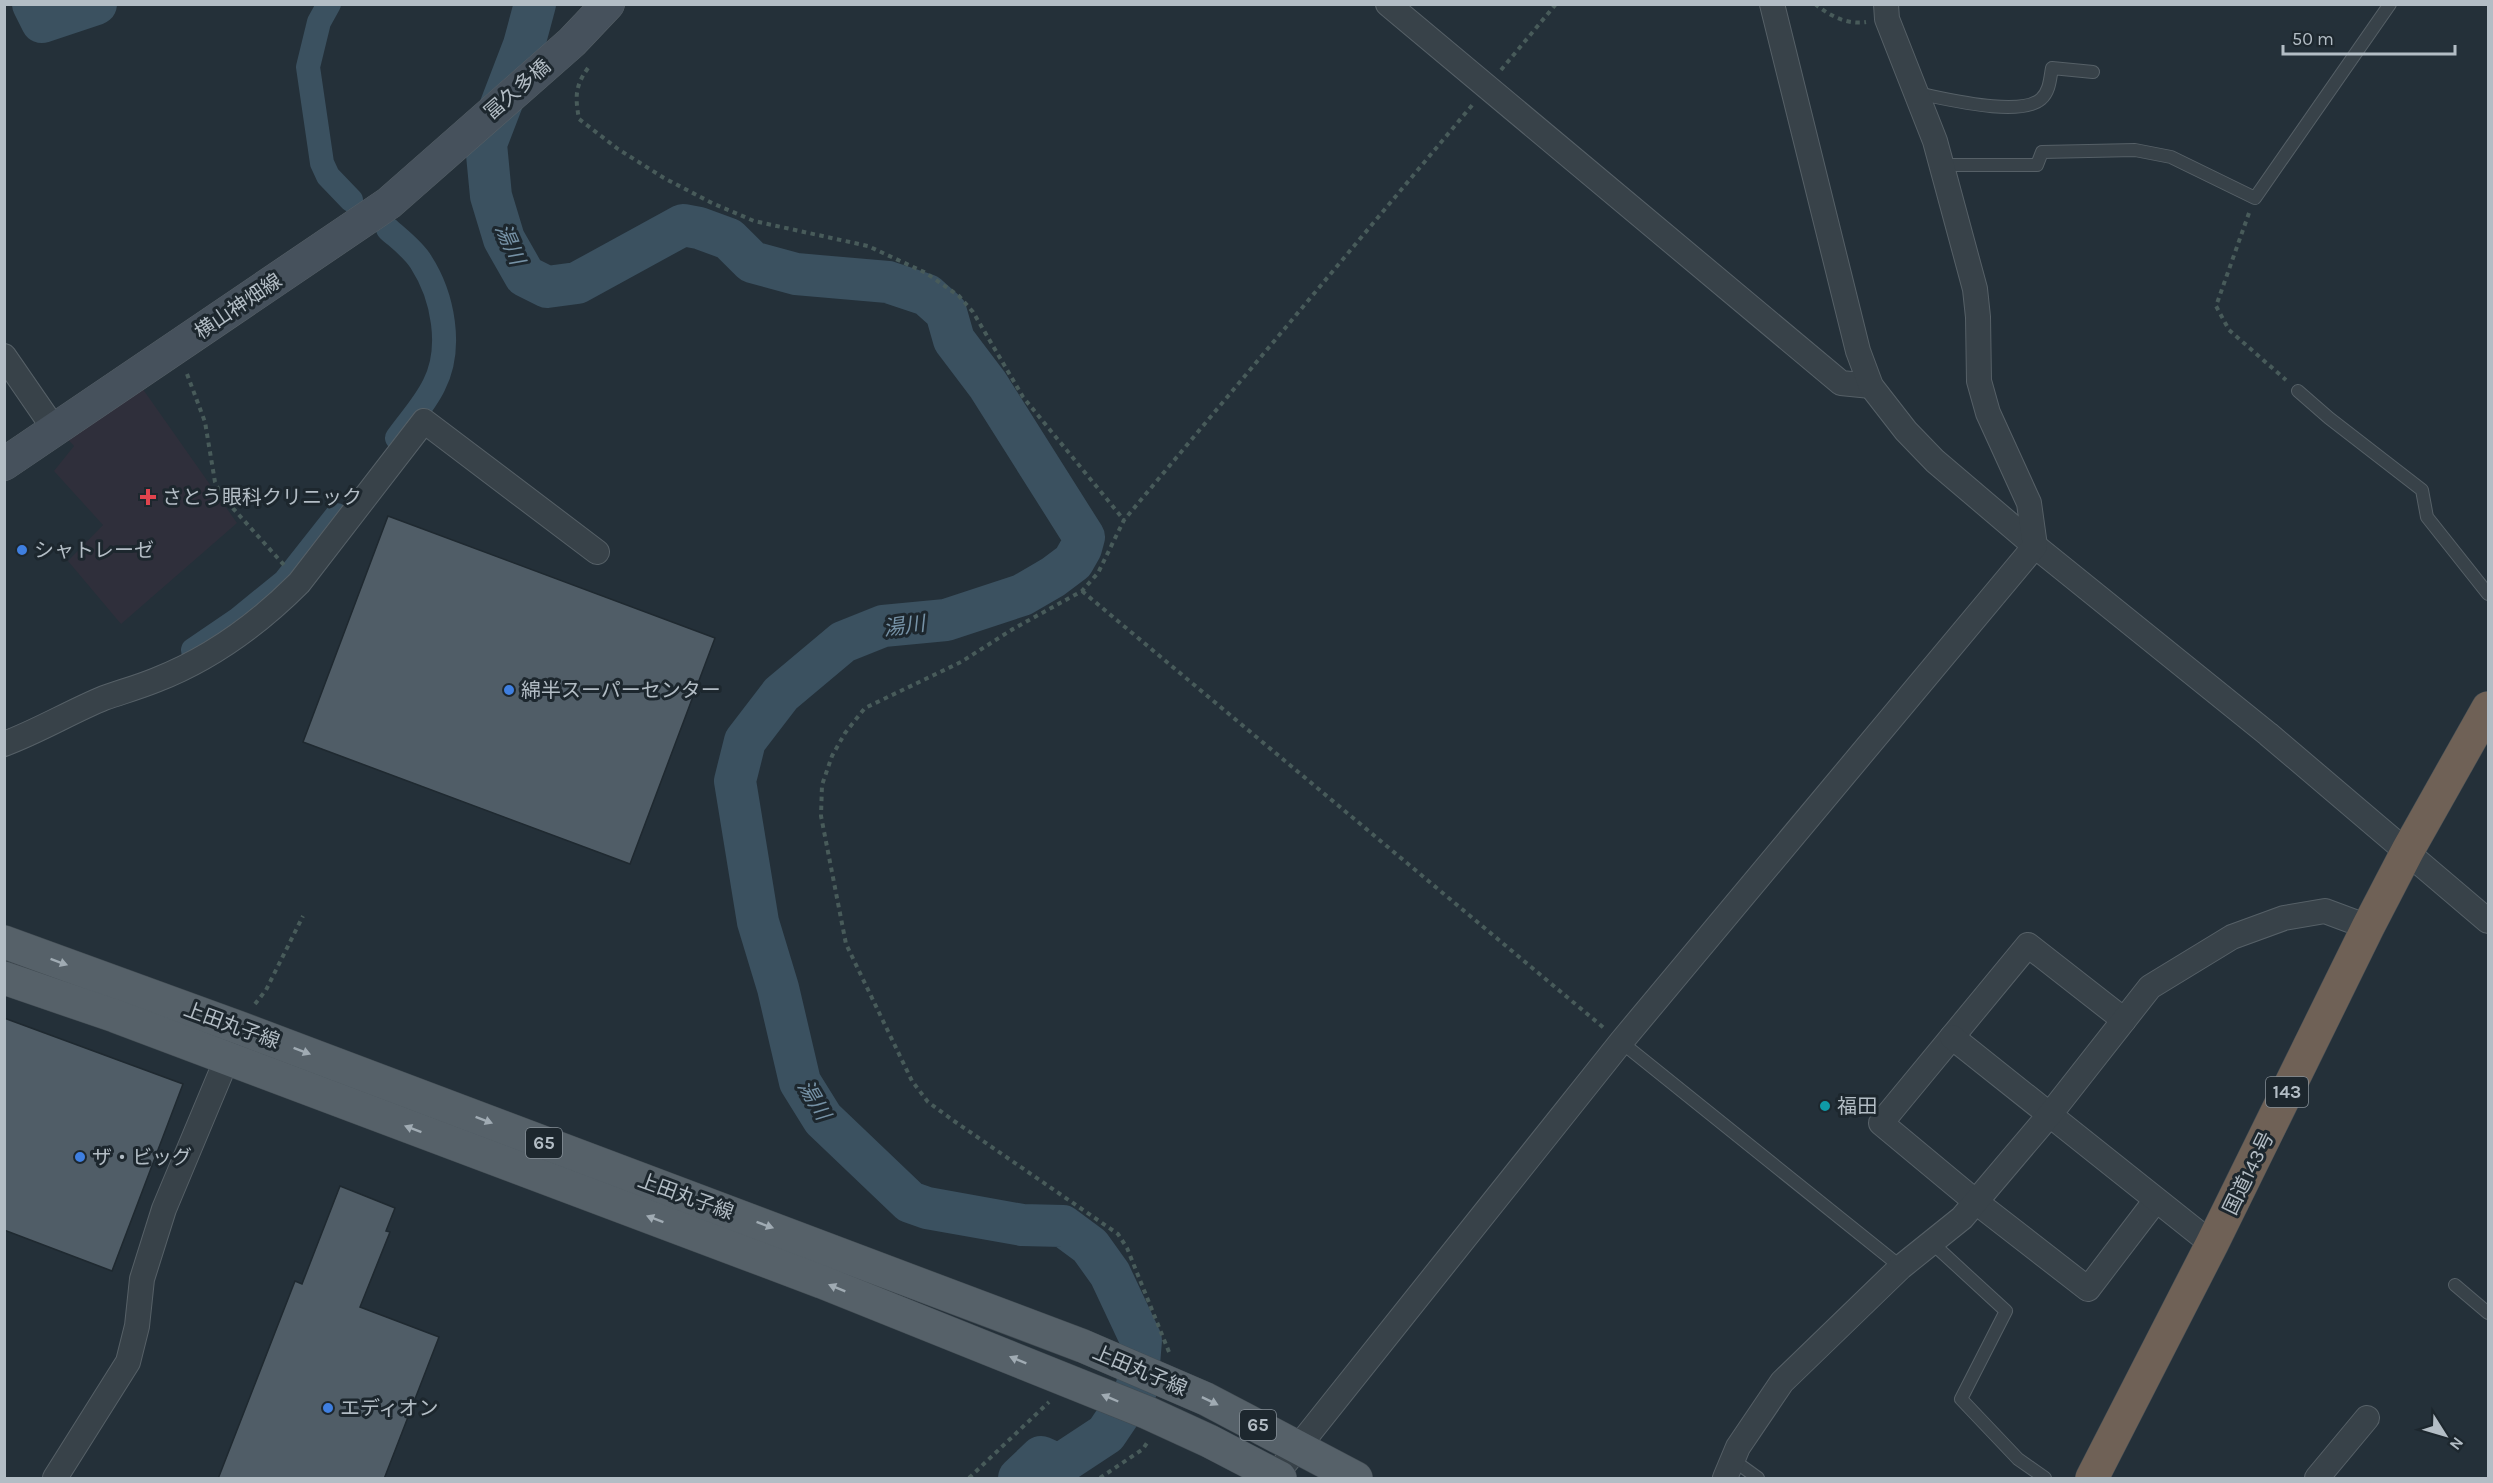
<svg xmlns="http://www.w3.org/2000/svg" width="2493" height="1483" font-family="Karla,'Noto Sans JP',sans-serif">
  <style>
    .medical { fill: #2f2f3b }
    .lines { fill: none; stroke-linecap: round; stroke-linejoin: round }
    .canal { stroke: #3b5160; stroke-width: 24 }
    .river { stroke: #3b5160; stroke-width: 42 }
    .building { fill: #505d67; stroke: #1f2930; stroke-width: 1.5 }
    .lane-casing { stroke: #566067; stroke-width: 14 }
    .street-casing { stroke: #566067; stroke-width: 26 }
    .secondary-casing { stroke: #566067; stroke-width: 34 }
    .primary-casing { stroke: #414b52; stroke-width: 34 }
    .highway-casing { stroke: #434d54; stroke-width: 34 }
    .path { stroke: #485b5a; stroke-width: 4; stroke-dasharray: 4.5 4.5; stroke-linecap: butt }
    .lane { stroke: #384249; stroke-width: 12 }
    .street { stroke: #384249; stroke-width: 24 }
    .secondary { stroke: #46515c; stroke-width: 33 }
    .primary { stroke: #566169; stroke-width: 33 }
    .highway { stroke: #6f6156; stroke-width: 33 }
    .oneway { fill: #a0abb3 }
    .health-dot { fill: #e0444e; stroke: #1d272e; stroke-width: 2 }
    .shop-dot { fill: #3f7fe0; stroke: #1d272e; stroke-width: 2 }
    .culture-dot { fill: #0f9aa8; stroke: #1d272e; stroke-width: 2 }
    .labels { text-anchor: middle; stroke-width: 6; stroke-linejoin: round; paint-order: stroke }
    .shield { fill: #1d272e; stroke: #869098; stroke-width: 1.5 }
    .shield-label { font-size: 18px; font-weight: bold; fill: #b3bdc5 }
    .street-label { font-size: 20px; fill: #b3bdc5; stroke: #1d272e }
    .poi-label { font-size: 20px; fill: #b3bdc5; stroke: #1d272e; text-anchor: start }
    .water-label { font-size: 21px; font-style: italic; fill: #7692a6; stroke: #1d272e }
  </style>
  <rect width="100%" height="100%" fill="#243039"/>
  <polygon class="medical" points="140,385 237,523 121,624 68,561 103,525 54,471 74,446 65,436"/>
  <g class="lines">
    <g class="canal">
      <polyline points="329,4 319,22 308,67 322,163 328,176 351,200"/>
      <path d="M388 229C399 239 413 249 421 262 443 296 453 348 434 385 425 404 409 421 397 438"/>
      <polyline points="193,650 237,620 285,581 337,515"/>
    </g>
    <g class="river">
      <polyline points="33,4 42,22 96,4"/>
      <polyline points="535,4 524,45 486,144 491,196 504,239 525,276 547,287 577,283 683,225 699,228 729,239 752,262 796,274 888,282 927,295 946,312 954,340 988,385 1084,537 1081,548 1073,562 1053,577 1022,595 946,620 883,626 843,642 781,694 745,741 735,781 758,922 778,988 800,1082 823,1119 910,1202 927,1208 1022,1225 1063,1226 1090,1246 1110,1274 1141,1340 1137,1388 1106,1434 1059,1465 1041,1457 1019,1478"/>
    </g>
  </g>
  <g class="building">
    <polygon points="388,516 715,638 630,864 303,742"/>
    <polygon points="4,1018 183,1084 112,1271 4,1230"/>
    <polygon points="340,1186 395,1208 386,1231 390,1232 360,1307 439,1337 384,1479 218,1479 295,1281 302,1284"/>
  </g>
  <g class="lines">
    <defs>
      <g id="lane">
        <path d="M1916 93C1944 98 2019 118 2041 99 2050 91 2050 78 2052 68L2093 72"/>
        <polyline points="1941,165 2037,165 2042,152 2135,150 2171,157 2255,198 2390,4"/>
        <polyline points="2298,391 2329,418 2422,490 2427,517 2488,594"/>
        <polyline points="1621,1042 1901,1267"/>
        <polyline points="1932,1243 2006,1311 1961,1399 2018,1459 2045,1478"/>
        <polyline points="2455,1285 2488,1313"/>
        <polyline points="1733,1460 1758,1478"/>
      </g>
      <g id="street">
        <polyline points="1388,4 1841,383 1871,386"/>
        <polyline points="1772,4 1858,351 1871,386 1906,431 1935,461 2035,546 2268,734 2488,921"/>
        <polyline points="4,356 55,430"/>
        <path d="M4 744C39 731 70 712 104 698 121 692 139 687 156 680 210 659 259 623 299 583L424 421 597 552"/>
        <polyline points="2124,1020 2028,945 1881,1123 1976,1202 2088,1289 2156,1200"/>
        <polyline points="1952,1037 2212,1244"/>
        <polyline points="1275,1476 1621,1042 2035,546 2029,503 1988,413 1979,381 1978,317 1975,289 1935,141 1887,19 1886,4"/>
        <polyline points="55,1478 128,1362 137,1326 142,1279 164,1209 233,1044"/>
        <polyline points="1725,1478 1738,1447 1782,1382 1901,1267 1962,1218 2051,1113 2150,987 2232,937 2284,918 2325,911 2368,927"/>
        <polyline points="2317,1478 2367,1418"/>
      </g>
      <polyline id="secondary" points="4,464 389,203 572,42 608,4"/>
      <g id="primary">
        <polyline points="4,942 240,1028 1083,1346 1206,1399 1356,1478"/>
        <polyline points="4,978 115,1016 822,1282 1148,1413 1209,1441 1280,1478"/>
      </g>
      <polyline id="highway" points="2092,1478 2212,1244 2368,927 2408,850 2488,708"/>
    </defs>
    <use href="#lane" class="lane-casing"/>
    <use href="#street" class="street-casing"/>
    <use href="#secondary" class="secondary-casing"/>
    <use href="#primary" class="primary-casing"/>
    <use href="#highway" class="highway-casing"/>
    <g class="path">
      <path d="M1815 4C1830 16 1847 25 1866 22"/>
      <path d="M588 68C575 86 575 97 579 119L618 149 664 178 712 203 754 221 868 246 926 273 959 296 973 312 1023 397 1124 520"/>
      <polyline points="1501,70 1556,4"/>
      <polyline points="2249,213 2216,306 2229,330 2286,380"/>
      <polyline points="187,374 205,422 215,482 221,495 284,565"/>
      <polyline points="1082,591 1604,1028"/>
      <polyline points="255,1004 266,990 303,916"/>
      <polyline points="1169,1352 1127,1248 1118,1234 954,1121 928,1102 912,1081 846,944 821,816 822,785 832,756 845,733 865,708 961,662 1013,629 1082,591 1098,573 1124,520 1474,103"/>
      <polyline points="969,1478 1049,1402"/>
      <polyline points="1100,1478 1143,1449 1147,1443"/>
    </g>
    <use href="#lane" class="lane"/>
    <use href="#street" class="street"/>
    <use href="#secondary" class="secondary"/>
    <use href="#primary" class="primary"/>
    <use href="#highway" class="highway"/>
  </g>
  <defs><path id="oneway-solid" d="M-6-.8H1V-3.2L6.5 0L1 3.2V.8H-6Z" transform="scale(1.5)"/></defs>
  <g class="oneway">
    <use href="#oneway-solid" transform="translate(59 962) rotate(20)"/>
    <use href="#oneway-solid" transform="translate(302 1051) rotate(21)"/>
    <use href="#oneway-solid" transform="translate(484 1120) rotate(21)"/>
    <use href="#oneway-solid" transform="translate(413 1129) rotate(-159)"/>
    <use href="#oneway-solid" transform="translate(655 1219) rotate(-159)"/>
    <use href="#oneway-solid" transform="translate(765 1225) rotate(20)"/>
    <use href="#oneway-solid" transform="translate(837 1288) rotate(-158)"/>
    <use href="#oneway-solid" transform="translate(1018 1360) rotate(-158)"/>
    <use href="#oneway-solid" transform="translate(1110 1398) rotate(-157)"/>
    <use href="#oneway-solid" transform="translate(1210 1401) rotate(26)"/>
  </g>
  <path class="health-dot" d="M145 488h6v6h6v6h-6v6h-6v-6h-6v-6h6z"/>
  <g class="shop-dot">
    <circle cx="22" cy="550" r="6"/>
    <circle cx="509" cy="690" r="6"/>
    <circle cx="80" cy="1157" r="6"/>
    <circle cx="328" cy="1408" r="6"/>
  </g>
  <circle class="culture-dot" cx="1825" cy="1106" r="6"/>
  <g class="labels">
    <g class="shield">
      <rect x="2266" y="1077" width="42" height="30" rx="4.5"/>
      <rect x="526" y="1128" width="36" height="30" rx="4.5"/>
      <rect x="1240" y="1410" width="36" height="30" rx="4.5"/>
    </g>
    <g class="shield-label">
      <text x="2287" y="1098">143</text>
      <text x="544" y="1149">65</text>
      <text x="1258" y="1431">65</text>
    </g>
    <g class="street-label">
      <text transform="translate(517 89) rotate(-41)" y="7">冨久多橋</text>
      <text transform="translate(238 306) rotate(-34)" y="7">横山神畑線</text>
      <text transform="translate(232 1025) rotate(20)" y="7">上田丸子線</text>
      <text transform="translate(2248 1173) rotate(-64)" y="7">国道143号</text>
      <text transform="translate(686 1196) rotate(20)" y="7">上田丸子線</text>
      <text transform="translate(1140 1370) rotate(23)" y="7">上田丸子線</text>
    </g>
    <g class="poi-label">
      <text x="162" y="504">さとう眼科クリニック</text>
      <text x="34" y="557">シャトレーゼ</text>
      <text x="521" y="697">綿半スーパーセンター</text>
      <text x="1837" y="1113">福田</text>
      <text x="92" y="1164">ザ・ビッグ</text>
      <text x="340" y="1415">エディオン</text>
    </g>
    <g class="water-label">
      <text transform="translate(510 244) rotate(66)" y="7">湯川</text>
      <text transform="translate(904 626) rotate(-8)" y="7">湯川</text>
      <text transform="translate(814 1100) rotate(59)" y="7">湯川</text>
    </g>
  </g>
  <rect width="2493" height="1483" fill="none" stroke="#b3bdc5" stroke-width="12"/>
  <g transform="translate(2445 1435) rotate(127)" stroke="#1d272e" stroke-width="4.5" paint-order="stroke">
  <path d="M0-4.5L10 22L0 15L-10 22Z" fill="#b3bdc5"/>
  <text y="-9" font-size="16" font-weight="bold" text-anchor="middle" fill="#b3bdc5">N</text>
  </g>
  <path d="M2283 45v9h172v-9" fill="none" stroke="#b3bdc5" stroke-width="3"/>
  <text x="2292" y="45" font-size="18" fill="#b3bdc5" stroke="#1d272e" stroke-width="4.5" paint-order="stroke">50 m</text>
</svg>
